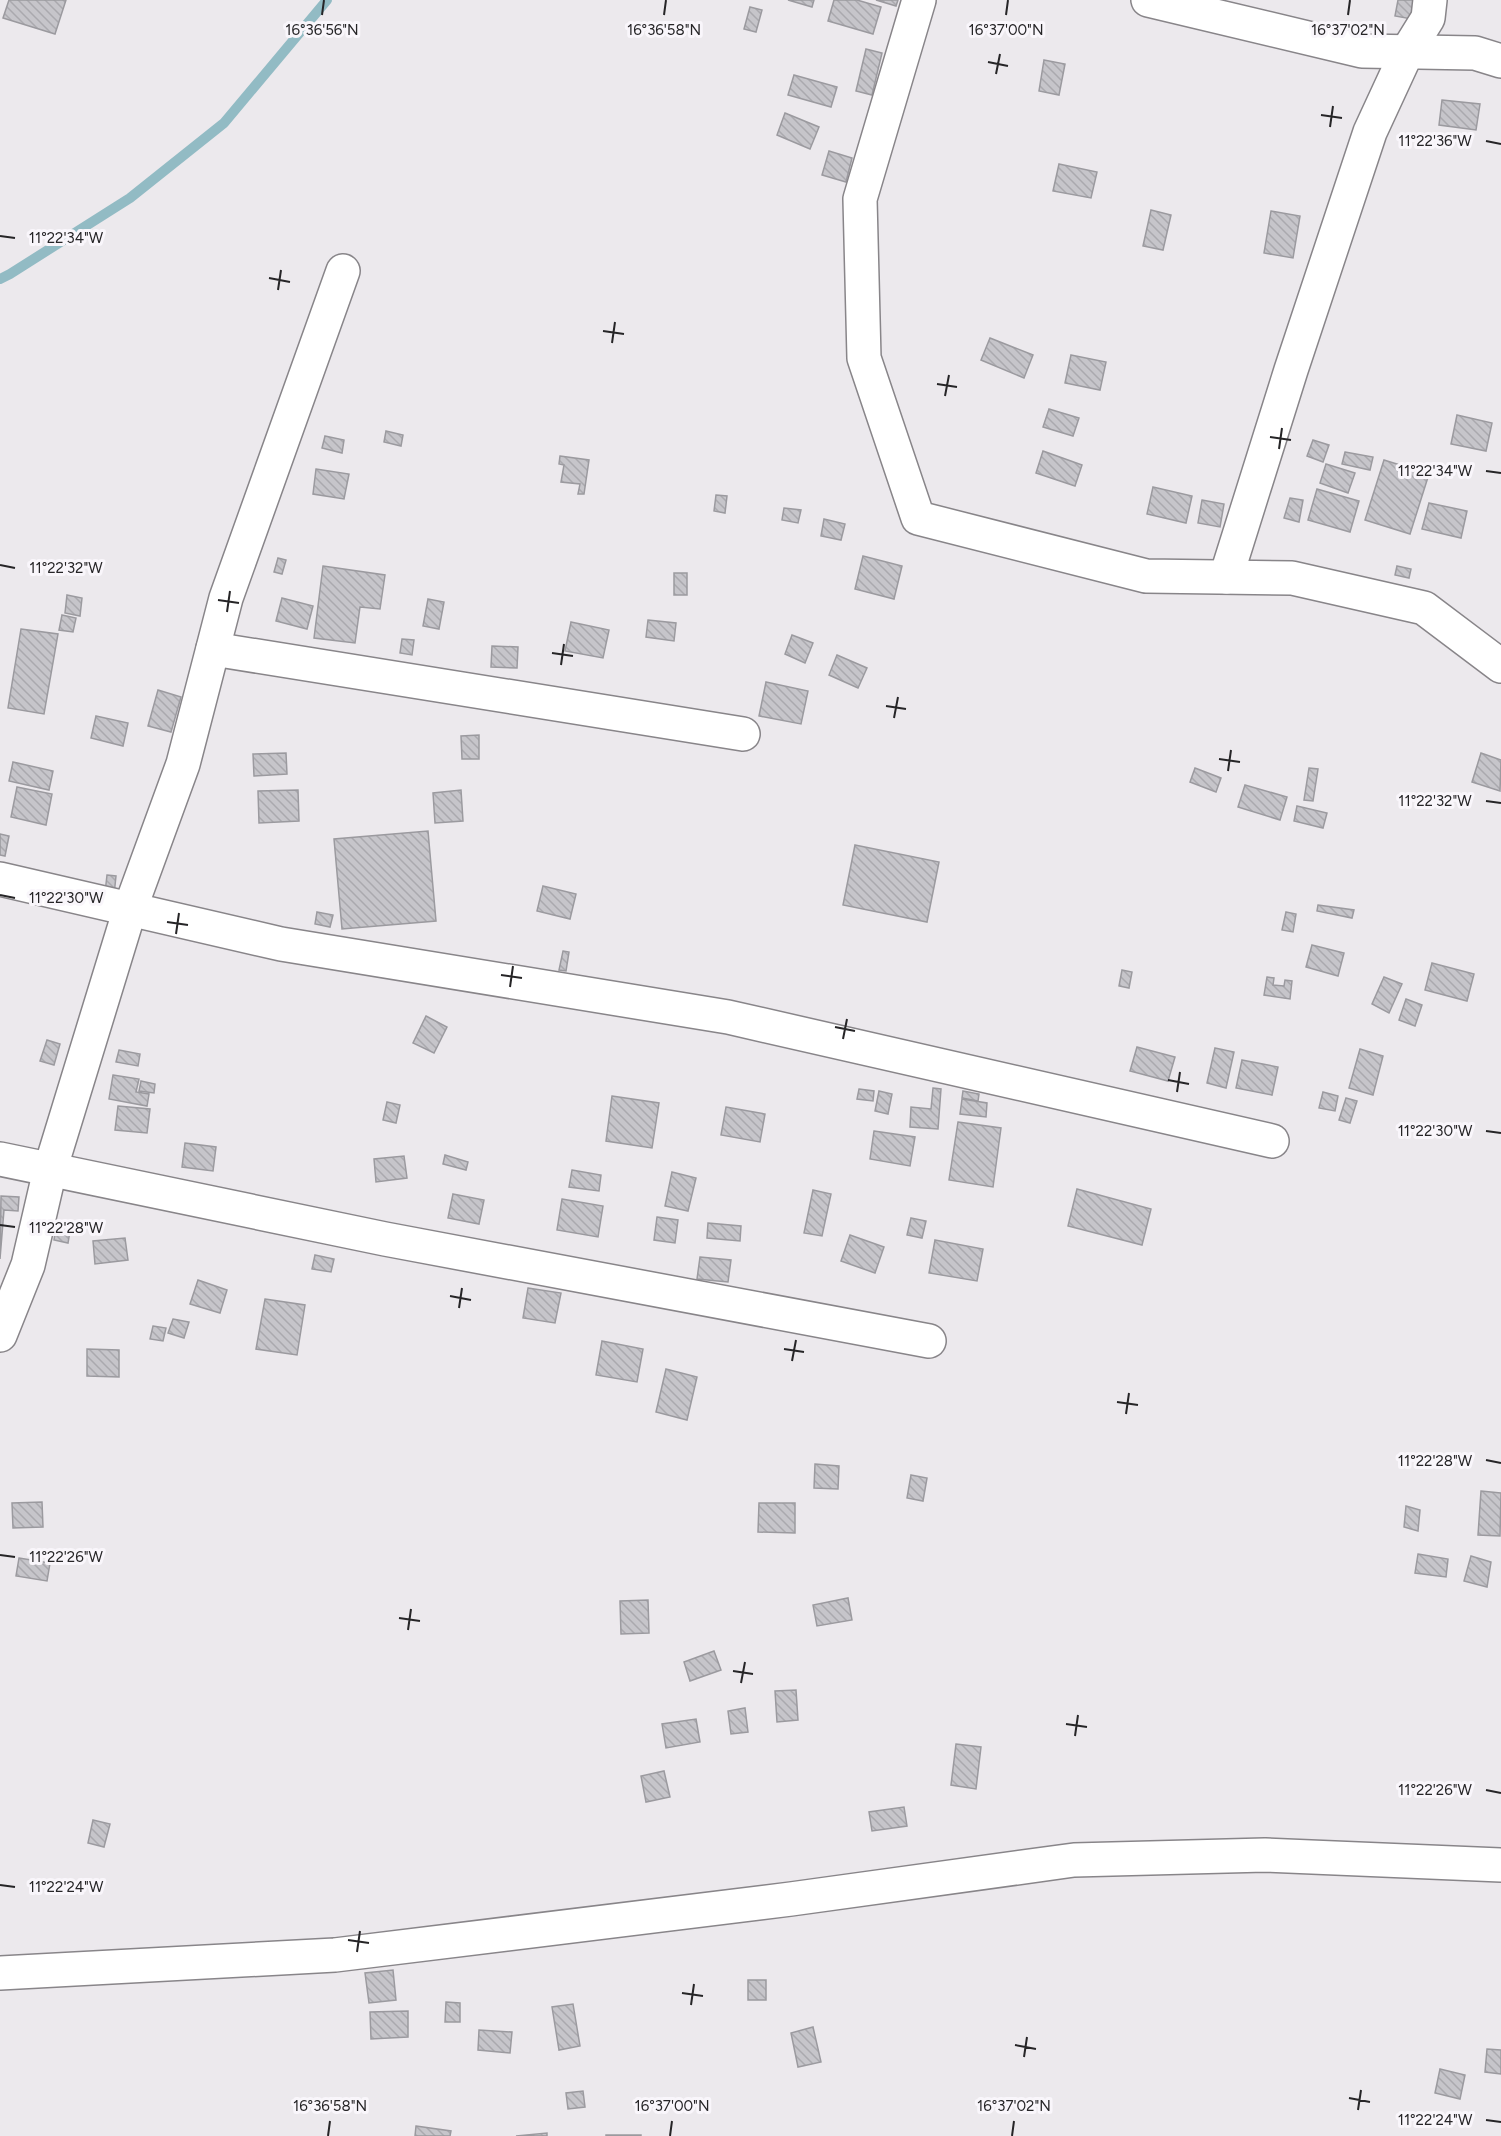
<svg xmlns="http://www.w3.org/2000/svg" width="1501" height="2136" font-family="Figtree,sans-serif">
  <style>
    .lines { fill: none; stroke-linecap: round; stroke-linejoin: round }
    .stream { stroke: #92bbc4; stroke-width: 10 }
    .building { fill: url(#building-back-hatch); stroke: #9b9a9f; stroke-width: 1.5 }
    .minor-casing { stroke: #888589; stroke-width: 36 }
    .minor { stroke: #fff; stroke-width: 33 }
    .ticks { fill: none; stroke: #262527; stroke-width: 2 }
    .ticks-label { font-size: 15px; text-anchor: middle; fill: #262527; stroke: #f9f6fb; stroke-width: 6; stroke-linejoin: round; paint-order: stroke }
  </style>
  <defs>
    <pattern id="building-back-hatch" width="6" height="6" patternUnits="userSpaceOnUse" patternTransform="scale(1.5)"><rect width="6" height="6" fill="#c6c5ca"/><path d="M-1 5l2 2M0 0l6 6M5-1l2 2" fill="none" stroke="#aaa9ae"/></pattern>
  </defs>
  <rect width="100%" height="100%" fill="#ece9ed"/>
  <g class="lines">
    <polyline class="stream" points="0,279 10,274 130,198 224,123 327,0"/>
  </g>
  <g class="building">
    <polygon points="9,0 66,0 55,34 3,18"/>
    <polygon points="788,0 814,0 812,7"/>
    <polygon points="834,0 857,0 881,7 873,34 828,21"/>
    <polygon points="876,0 898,0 896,6"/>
    <polygon points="1398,0 1421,0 1417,20 1395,16"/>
    <polygon points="750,7 762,10 756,32 744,29"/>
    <polygon points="866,49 882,53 872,95 856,91"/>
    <polygon points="1044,60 1065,64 1059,95 1039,91"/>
    <polygon points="794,75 837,87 831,107 788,95"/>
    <polygon points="1442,100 1480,104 1476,130 1439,125"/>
    <polygon points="785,113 819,127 810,149 777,135"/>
    <polygon points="829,151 852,158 846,182 822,175"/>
    <polygon points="1059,164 1097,172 1091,198 1053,191"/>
    <polygon points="1151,210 1171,215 1163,250 1143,246"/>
    <polygon points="1271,211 1300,216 1293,258 1264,253"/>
    <polygon points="990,338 1033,355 1024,378 981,360"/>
    <polygon points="1071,355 1106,362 1100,390 1065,383"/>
    <polygon points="1049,409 1079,418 1073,436 1043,427"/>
    <polygon points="1457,415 1492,423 1486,451 1451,444"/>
    <polygon points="386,431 403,435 401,446 384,442"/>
    <polygon points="325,436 344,440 342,453 322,448"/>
    <polygon points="1313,440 1329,445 1323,462 1307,456"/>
    <polygon points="1043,451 1082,465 1075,486 1036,473"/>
    <polygon points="1345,452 1373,457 1370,470 1342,464"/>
    <polygon points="560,456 589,460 584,494 578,494 580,484 561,482 564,465 559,464"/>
    <polygon points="1384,460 1429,474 1410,534 1365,520"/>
    <polygon points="1326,464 1355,473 1348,493 1320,483"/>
    <polygon points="316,469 349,474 344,499 313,494"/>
    <polygon points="1153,487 1192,496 1186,523 1147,514"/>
    <polygon points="1317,489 1359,501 1350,532 1308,520"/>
    <polygon points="716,495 727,496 725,513 714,511"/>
    <polygon points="1290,498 1303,500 1299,522 1284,518"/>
    <polygon points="1202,500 1224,504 1220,527 1198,523"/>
    <polygon points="1429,503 1467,511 1461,538 1422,529"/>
    <polygon points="784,508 801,510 798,523 782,520"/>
    <polygon points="824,519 845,524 841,540 821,536"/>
    <polygon points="863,556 902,566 894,599 855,589"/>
    <polygon points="278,558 286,560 282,574 274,572"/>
    <polygon points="323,566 385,575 380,609 360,607 355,643 314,638"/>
    <polygon points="1397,566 1411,569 1409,578 1395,575"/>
    <rect x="674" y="573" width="13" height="22"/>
    <polygon points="67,595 82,598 80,616 65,613"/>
    <polygon points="282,598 313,606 307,629 276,621"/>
    <polygon points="428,599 444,602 439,629 423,626"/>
    <polygon points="62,615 76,618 73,632 59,630"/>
    <polygon points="648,620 676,623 674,641 646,637"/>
    <polygon points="571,622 609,630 603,658 565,651"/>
    <polygon points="21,629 58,634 44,714 8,708"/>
    <polygon points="792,635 813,643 805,663 785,654"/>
    <polygon points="402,639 414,640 412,655 400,653"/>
    <polygon points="492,646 518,647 517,668 491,667"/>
    <polygon points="837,655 867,668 858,688 829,675"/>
    <polygon points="766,682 808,691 801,724 759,716"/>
    <polygon points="158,690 181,697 171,732 148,726"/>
    <polygon points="96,716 128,723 123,746 91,738"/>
    <polygon points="479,735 479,759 462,759 461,736"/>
    <polygon points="286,753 287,774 254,776 253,754"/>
    <polygon points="1481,753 1501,760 1500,791 1472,782"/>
    <polygon points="13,762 53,771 49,790 9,781"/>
    <polygon points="1195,768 1221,778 1216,792 1190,782"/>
    <polygon points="1309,768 1318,769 1313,801 1304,800"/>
    <polygon points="1245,785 1287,797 1280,820 1238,807"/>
    <polygon points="17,787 52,794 46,825 11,817"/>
    <polygon points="298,790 299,821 259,823 258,791"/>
    <polygon points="461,790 463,821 435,823 433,793"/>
    <polygon points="1297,806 1327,813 1323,828 1294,821"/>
    <polygon points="428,831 436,921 342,929 334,839"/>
    <polygon points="0,834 9,836 5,856 0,855"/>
    <polygon points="855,845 939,862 927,922 843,905"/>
    <polygon points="107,875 116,876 114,895 105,893"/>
    <polygon points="543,886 576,894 570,919 537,911"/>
    <polygon points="1318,905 1354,910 1352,918 1317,911"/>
    <polygon points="317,912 333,915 330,927 315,924"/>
    <polygon points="1286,912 1296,914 1293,932 1282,930"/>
    <polygon points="1312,945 1344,953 1338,976 1306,967"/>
    <polygon points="563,951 569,952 566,971 559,970"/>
    <polygon points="1432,963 1474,974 1467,1001 1425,990"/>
    <polygon points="1122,970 1132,972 1129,988 1119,986"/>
    <polygon points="1267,977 1274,978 1273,985 1284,986 1285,980 1292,981 1290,999 1264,995"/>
    <polygon points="1384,977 1402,984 1389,1013 1372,1004"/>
    <polygon points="1406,999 1422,1005 1415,1026 1399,1020"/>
    <polygon points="426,1016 447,1027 434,1053 413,1043"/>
    <polygon points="47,1040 60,1044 54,1065 40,1061"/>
    <polygon points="1137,1047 1175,1057 1168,1081 1130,1071"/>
    <polygon points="1215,1048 1234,1052 1226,1088 1207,1083"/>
    <polygon points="1360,1049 1383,1056 1373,1095 1349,1088"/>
    <polygon points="119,1050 140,1054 138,1066 116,1062"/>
    <polygon points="1242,1060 1278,1067 1272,1095 1236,1088"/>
    <polygon points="113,1075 139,1079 136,1092 149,1094 147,1106 109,1099"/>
    <polygon points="141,1081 155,1084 154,1093 139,1091"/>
    <polygon points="933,1088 941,1089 938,1129 910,1127 911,1107 931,1109"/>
    <polygon points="859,1089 874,1091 873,1101 857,1099"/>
    <polygon points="879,1091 892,1094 888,1114 875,1111"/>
    <polygon points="963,1091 979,1094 978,1101 962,1098"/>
    <polygon points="1323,1092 1338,1096 1335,1111 1319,1108"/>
    <polygon points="612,1096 659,1103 652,1148 606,1141"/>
    <polygon points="1346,1098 1357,1101 1350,1123 1339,1120"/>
    <polygon points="962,1099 987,1103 986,1117 960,1114"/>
    <polygon points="387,1102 400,1105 396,1123 383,1120"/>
    <polygon points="118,1106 150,1109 147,1133 115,1130"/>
    <polygon points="726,1107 765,1114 760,1142 721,1135"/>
    <polygon points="958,1122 1001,1128 993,1187 949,1180"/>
    <polygon points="874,1131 915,1137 910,1166 870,1159"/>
    <polygon points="185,1143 216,1147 213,1171 182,1167"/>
    <polygon points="445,1155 468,1162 466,1170 443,1164"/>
    <polygon points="404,1156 407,1178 376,1182 374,1159"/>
    <polygon points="572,1170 601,1175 599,1191 569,1187"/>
    <polygon points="672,1172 696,1178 688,1211 665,1206"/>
    <polygon points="1077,1189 1151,1209 1142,1245 1068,1226"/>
    <polygon points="813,1190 831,1194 822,1236 804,1233"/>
    <polygon points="453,1194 484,1200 479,1224 448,1218"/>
    <polygon points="1,1196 19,1197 18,1211 4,1210 0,1259"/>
    <polygon points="562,1199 603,1206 598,1237 557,1230"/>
    <polygon points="657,1217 678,1220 675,1243 654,1240"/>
    <polygon points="911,1218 926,1221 922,1238 907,1235"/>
    <polygon points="57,1222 71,1225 68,1243 54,1240"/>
    <polygon points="708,1223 741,1226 740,1241 707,1238"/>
    <polygon points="850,1235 884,1247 875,1273 841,1261"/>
    <polygon points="125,1238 128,1260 95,1264 93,1241"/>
    <polygon points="935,1240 983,1249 977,1281 929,1273"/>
    <polygon points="315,1255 334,1259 331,1272 312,1269"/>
    <polygon points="700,1257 731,1260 728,1282 697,1279"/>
    <polygon points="198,1280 227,1290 220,1313 190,1304"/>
    <polygon points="528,1288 561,1293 555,1323 523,1318"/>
    <polygon points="265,1299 305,1305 297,1355 256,1349"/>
    <polygon points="173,1319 189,1322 184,1338 168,1333"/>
    <polygon points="153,1326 166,1328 163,1341 150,1339"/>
    <polygon points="602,1341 643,1349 637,1382 596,1375"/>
    <polygon points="87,1349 119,1350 119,1377 87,1376"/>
    <polygon points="666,1369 697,1377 687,1420 656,1412"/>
    <polygon points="815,1464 839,1466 838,1489 814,1488"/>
    <polygon points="911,1475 927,1478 923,1501 907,1498"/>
    <polygon points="1481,1491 1501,1493 1500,1536 1478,1535"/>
    <polygon points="42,1502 43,1527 13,1528 12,1503"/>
    <polygon points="759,1503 795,1503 795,1533 758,1532"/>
    <polygon points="1406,1506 1420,1510 1418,1531 1404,1527"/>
    <polygon points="1418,1554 1448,1559 1446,1577 1415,1573"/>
    <polygon points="1471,1556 1491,1562 1487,1587 1464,1581"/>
    <polygon points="19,1558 50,1563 47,1581 16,1576"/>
    <polygon points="848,1598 852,1620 817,1626 813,1605"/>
    <polygon points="648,1600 649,1633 621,1634 620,1601"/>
    <polygon points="714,1651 721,1670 690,1681 684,1662"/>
    <polygon points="796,1690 798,1720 777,1722 775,1691"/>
    <polygon points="745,1708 748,1732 731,1734 728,1711"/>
    <polygon points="696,1719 700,1742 666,1748 662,1724"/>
    <polygon points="956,1744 981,1747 976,1789 951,1785"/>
    <polygon points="664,1771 670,1797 646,1802 641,1776"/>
    <polygon points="904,1807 907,1826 872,1831 869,1812"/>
    <polygon points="93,1820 110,1824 104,1847 88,1843"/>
    <polygon points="393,1970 396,2000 369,2003 365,1973"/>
    <rect x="748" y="1980" width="18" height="20"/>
    <polygon points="446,2002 460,2003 460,2022 445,2022"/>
    <polygon points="573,2004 580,2046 559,2050 552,2007"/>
    <polygon points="408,2011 408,2037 371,2039 370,2012"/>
    <polygon points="813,2027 821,2062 798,2067 791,2033"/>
    <polygon points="479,2030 512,2032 510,2053 478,2050"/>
    <polygon points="1487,2049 1501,2050 1501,2074 1485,2072"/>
    <polygon points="1440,2069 1465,2075 1460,2099 1435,2093"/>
    <polygon points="583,2091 585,2107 568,2109 566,2093"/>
    <polygon points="416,2126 451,2131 450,2136 415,2136"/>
    <polygon points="547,2133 547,2136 516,2136"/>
    <rect x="606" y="2135" width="35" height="1"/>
  </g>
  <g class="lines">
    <defs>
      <g id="minor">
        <polyline points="919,0 860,199 864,358 918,518 1146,576 1292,578 1424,608 1501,666"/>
        <polyline points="1148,0 1362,51 1475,53 1501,61"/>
        <polyline points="1226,577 1291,370 1370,132 1407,52 1428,18 1430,0"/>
        <polyline points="213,649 743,734"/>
        <polyline points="0,879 281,944 728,1017 1272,1141"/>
        <polyline points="0,1159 385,1239 929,1341"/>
        <polyline points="0,1335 28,1265 50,1170 130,909 183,764 226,598 343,271"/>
        <polyline points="0,1973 335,1955 791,1899 1074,1860 1265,1855 1501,1865"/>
      </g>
    </defs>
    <use href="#minor" class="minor-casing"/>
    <use href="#minor" class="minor"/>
  </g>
  <path class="ticks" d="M322 15 324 0M664 15 666 0M1006 15 1008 0M1348 15 1350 0M988 62 1008 66M996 74 1000 54M1321 115 1342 118M1330 127 1333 106M1486 141 1501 144M0 236 15 238M269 278 290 282M278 290 281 270M603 331 624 334M612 343 615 322M937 384 957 387M945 396 949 375M1270 437 1291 440M1279 449 1282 428M1486 471 1501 473M0 565 15 568M218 600 239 603M227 612 230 591M552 653 573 656M561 665 564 644M886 706 906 709M894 718 898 697M1219 759 1240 762M1228 771 1231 750M1486 801 1501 803M0 895 15 898M167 922 188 925M176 934 179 913M501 975 522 978M510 987 513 966M835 1027 855 1031M843 1039 847 1019M1168 1080 1189 1084M1177 1092 1180 1072M1486 1131 1501 1133M0 1225 15 1227M450 1296 471 1300M459 1308 462 1288M784 1349 804 1352M792 1361 796 1340M1117 1402 1138 1405M1126 1414 1129 1393M1486 1460 1501 1463M0 1555 15 1557M399 1618 420 1621M408 1630 411 1609M733 1671 753 1674M741 1683 745 1662M1066 1724 1087 1727M1075 1736 1078 1715M1486 1790 1501 1793M0 1885 15 1887M348 1940 369 1943M357 1952 360 1931M682 1993 703 1996M691 2005 694 1984M1015 2045 1036 2049M1024 2057 1027 2037M1349 2098 1370 2102M1358 2110 1361 2090M1486 2120 1501 2122M328 2136 330 2121M670 2136 672 2121M1012 2136 1014 2121"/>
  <g class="ticks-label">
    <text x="664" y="35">16°36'58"N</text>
    <text x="1006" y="35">16°37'00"N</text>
    <text x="1348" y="35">16°37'02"N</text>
    <text x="322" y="35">16°36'56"N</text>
    <text x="1435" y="146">11°22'36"W</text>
    <text x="66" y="243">11°22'34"W</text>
    <text x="1435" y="476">11°22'34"W</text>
    <text x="66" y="573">11°22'32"W</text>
    <text x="1435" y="806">11°22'32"W</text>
    <text x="66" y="903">11°22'30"W</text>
    <text x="1435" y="1136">11°22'30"W</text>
    <text x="66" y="1233">11°22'28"W</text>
    <text x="1435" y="1466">11°22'28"W</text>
    <text x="66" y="1562">11°22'26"W</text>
    <text x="1435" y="1795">11°22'26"W</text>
    <text x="66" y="1892">11°22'24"W</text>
    <text x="330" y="2111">16°36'58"N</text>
    <text x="672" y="2111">16°37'00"N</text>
    <text x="1014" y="2111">16°37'02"N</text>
    <text x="1435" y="2125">11°22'24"W</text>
  </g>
</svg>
